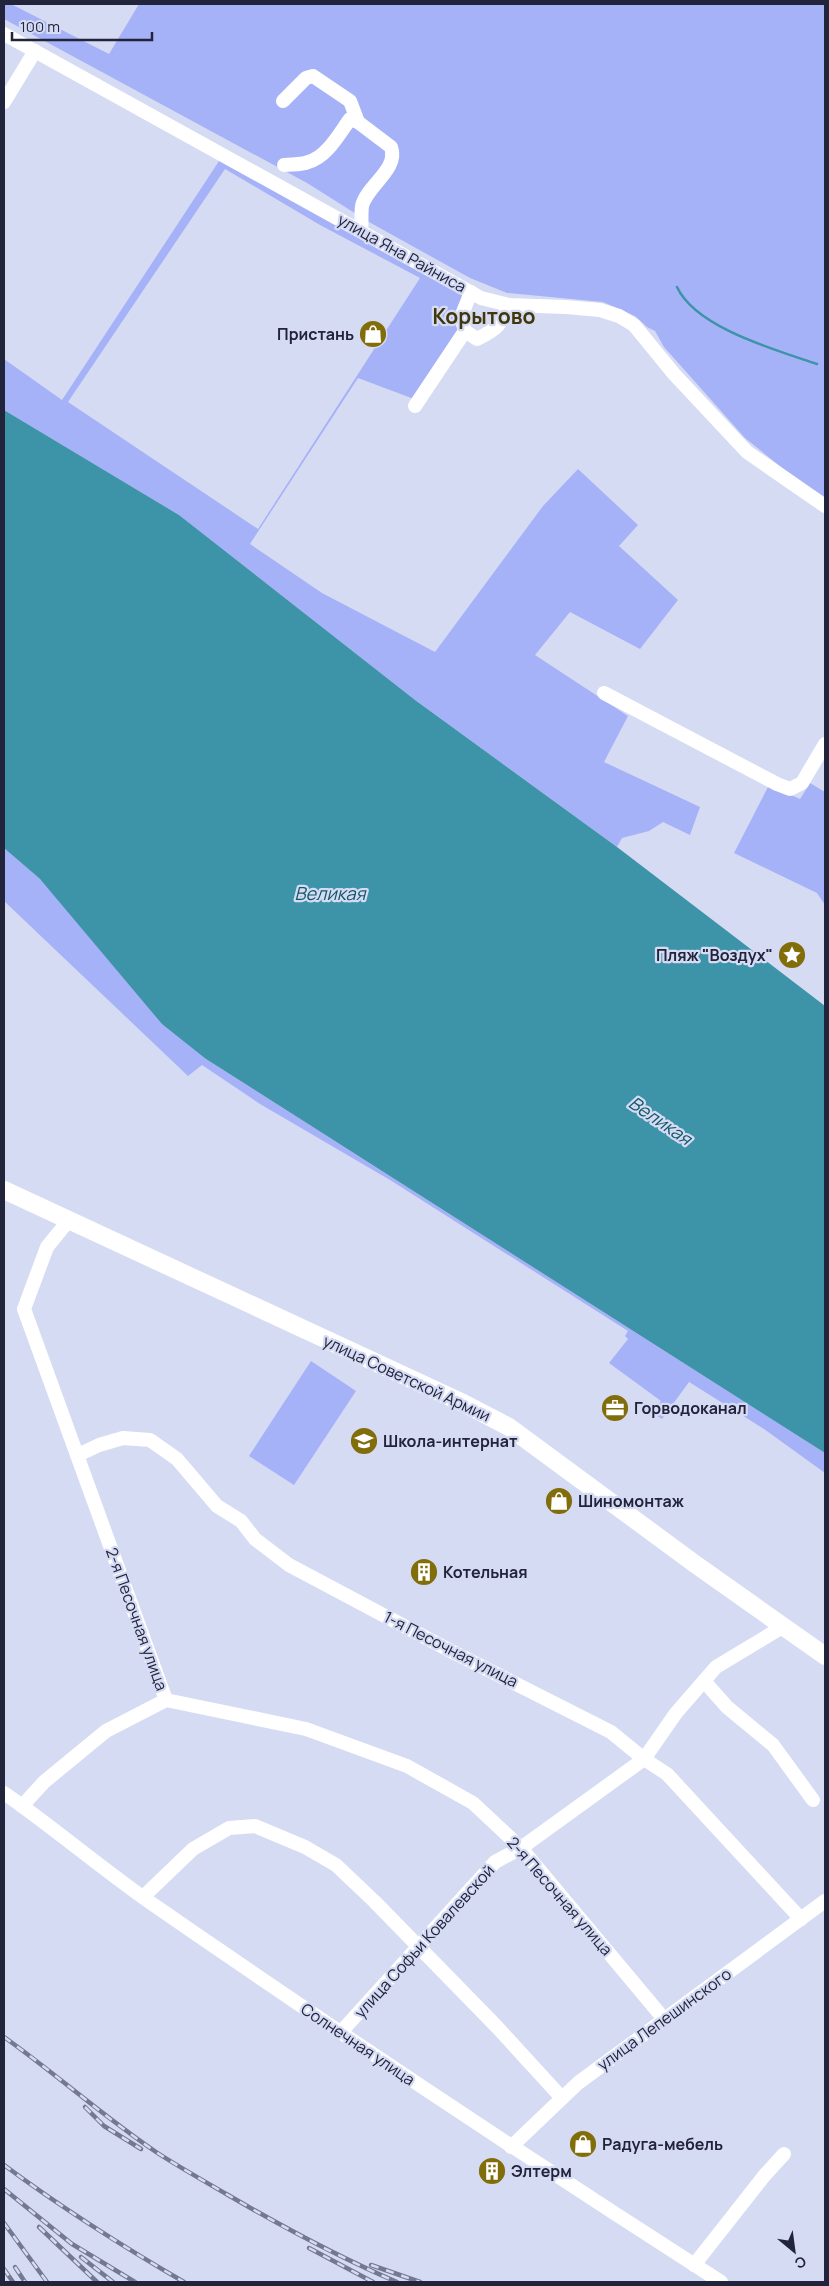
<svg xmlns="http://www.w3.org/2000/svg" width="829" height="2286" font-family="Manrope,sans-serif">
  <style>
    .green { fill: #a6b2f7; fill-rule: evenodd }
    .water { fill: #3d93a8 }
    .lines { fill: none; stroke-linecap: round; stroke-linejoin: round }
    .stream { stroke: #3d93a8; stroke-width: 2.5 }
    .minor { stroke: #fff; stroke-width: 14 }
    .major { stroke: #fff; stroke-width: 18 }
    .rail-casing { stroke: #747890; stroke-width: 4.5 }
    .rail { stroke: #d6dbf4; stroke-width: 2.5; stroke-dasharray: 8; stroke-linecap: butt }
    .labels { text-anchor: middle; stroke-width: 4.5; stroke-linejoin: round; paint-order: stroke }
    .street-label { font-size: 16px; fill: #21243b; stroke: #d6dbf4 }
    .poi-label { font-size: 16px; font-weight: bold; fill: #21243b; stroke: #d6dbf4; text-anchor: start }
    .water-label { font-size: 18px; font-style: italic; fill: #115867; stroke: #d6dbf4 }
    .district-label { font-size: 21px; font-weight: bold; fill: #41370d; stroke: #d6dbf4 }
  </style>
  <rect width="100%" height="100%" fill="#d6dbf4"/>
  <g class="green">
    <polygon points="4,4 11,4 109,54 139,4 825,4 825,498 786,471 745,438 664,347 655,331 647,327 635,316 603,302 507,293 470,278 369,222 307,183 4,19"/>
    <path d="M221 158 463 292 458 331 414 399 358 378 250 544 322 593 435 652 543 506 578 469 638 525 619 546 678 600 640 649 570 612 535 655 628 716 604 762 700 807 690 835 663 822 649 831 622 838 617 847 415 700 179 515 4 410V359L62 400ZM225 169 320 225 420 278 258 529 68 402Z"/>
    <polygon points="810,783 825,792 825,905 817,893 734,853 769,785 800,799"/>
    <polygon points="4,848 40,879 206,1059 825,1453 825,1473 764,1429 689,1382 662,1419 653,1413 661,1401 609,1363 628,1339 625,1336 628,1331 390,1180 260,1104 202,1065 188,1076 4,901"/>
    <polygon points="311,1361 356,1391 294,1485 249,1456"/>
  </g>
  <polygon class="water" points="4,410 179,515 415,700 617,847 825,1006 825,1453 206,1059 162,1024 40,879 4,848"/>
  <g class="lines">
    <path class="stream" d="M677 287C696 328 776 350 817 364"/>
    <g class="minor">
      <polyline points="4,34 481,298 509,305 566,307 600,310 619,316 634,325 674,374 747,452 825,506"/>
      <polyline points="283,101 306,78 313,76 350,101 358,122"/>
      <polyline points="4,102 35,51"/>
      <path d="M284 165C292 164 301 165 308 162 327 157 339 134 350 119L358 122 391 147C399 170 367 185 362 206 361 213 362 222 361 230"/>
      <path d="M471 292 461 317 465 331 477 339C497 329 500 326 509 305"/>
      <polyline points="415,406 465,331"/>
      <polyline points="604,693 777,784 790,789 802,783 825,744"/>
      <polyline points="69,1220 47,1247 24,1309 166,1700"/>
      <polyline points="78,1455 99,1445 123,1438 150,1440 177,1459 217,1506 241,1521 255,1539 289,1565 449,1650 611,1732 644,1759 667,1774 801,1919"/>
      <polyline points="704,1681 727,1707 773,1745 813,1800"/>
      <polyline points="166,1700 306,1729 407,1766 473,1803 521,1848 664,2019"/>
      <path d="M4 1793C54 1828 101 1868 151 1903 339 2033 529 2159 721 2282"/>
      <polyline points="22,1806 44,1782 106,1731 166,1700"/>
      <polyline points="143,1897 193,1849 229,1828 255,1826 305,1847 336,1865 375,1902 497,2027 562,2098"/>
      <polyline points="341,2032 495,1862 521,1848 644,1759 676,1713 716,1667 784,1626"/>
      <polyline points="511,2147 578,2083 825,1901"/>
      <polyline points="694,2265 764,2176 784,2154"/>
    </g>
    <polyline class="major" points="4,1190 463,1403 509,1427 695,1564 825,1656"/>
    <defs>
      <g id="rail">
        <path d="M4 2037C56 2074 103 2116 156 2152 179 2167 204 2181 228 2195 283 2227 338 2257 397 2282"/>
        <polyline points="85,2107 104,2126 141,2149"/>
        <path d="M4 2165C62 2208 122 2246 184 2282"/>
        <polyline points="4,2189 72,2244 135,2282"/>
        <polyline points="4,2223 47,2282"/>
        <polyline points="39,2227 97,2282"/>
        <polyline points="309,2248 373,2282"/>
        <polyline points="81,2257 113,2282"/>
        <polyline points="371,2265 420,2282"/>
        <polyline points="15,2267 25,2282"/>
        <polyline points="4,2269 13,2282"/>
      </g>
    </defs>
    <use href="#rail" class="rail-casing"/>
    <use href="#rail" class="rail"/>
  </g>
  <defs>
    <symbol id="shop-disc" viewBox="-11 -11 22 22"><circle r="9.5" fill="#816d0a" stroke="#d6dbf4"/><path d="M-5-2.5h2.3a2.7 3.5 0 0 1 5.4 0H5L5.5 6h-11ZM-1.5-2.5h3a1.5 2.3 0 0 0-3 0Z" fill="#fff"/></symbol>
    <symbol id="sight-disc" viewBox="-11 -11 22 22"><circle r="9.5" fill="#816d0a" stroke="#d6dbf4"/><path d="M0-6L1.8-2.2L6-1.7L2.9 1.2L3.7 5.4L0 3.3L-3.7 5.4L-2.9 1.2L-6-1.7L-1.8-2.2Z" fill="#fff"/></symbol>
    <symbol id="office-disc" viewBox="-11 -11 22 22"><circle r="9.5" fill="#816d0a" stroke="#d6dbf4"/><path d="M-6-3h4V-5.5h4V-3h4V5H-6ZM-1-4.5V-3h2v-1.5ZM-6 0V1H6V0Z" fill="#fff"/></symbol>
    <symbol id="school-disc" viewBox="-11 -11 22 22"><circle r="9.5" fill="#816d0a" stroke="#d6dbf4"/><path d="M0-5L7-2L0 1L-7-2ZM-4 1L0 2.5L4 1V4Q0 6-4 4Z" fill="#fff"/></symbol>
    <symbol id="building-disc" viewBox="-11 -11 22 22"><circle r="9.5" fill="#816d0a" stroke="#d6dbf4"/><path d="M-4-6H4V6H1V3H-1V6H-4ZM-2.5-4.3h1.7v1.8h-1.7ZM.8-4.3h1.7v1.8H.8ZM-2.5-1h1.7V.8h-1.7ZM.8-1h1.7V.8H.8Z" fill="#fff"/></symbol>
  </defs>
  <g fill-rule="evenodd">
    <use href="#shop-disc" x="357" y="318" width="32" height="32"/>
    <use href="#sight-disc" x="776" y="939" width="32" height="32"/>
    <use href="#office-disc" x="599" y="1392" width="32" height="32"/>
    <use href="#school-disc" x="348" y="1425" width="32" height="32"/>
    <use href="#shop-disc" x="543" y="1485" width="32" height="32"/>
    <use href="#building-disc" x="408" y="1556" width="32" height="32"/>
    <use href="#shop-disc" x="567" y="2128" width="32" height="32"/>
    <use href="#building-disc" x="476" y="2155" width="32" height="32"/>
  </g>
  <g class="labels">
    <g class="street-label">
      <text transform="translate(402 253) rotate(29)" y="6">улица Яна Райниса</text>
      <text transform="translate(407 1378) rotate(25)" y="6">улица Советской Армии</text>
      <text transform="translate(137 1619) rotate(70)" y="6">2-я Песочная улица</text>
      <text transform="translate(451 1649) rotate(27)" y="6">1-я Песочная улица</text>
      <text transform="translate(560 1896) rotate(49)" y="6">2-я Песочная улица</text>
      <text transform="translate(424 1941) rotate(-48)" y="6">улица Софьи Ковалевской</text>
      <text transform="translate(664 2019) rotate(-36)" y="6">улица Лепешинского</text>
      <text transform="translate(358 2044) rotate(34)" y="6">Солнечная улица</text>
    </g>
    <g class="poi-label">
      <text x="354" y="340" text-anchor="end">Пристань</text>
      <text x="773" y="961" text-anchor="end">Пляж "Воздух"</text>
      <text x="634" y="1414">Горводоканал</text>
      <text x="383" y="1447">Школа-интернат</text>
      <text x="578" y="1507">Шиномонтаж</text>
      <text x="443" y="1578">Котельная</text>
      <text x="602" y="2150">Радуга-мебель</text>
      <text x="511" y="2177">Элтерм</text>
    </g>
    <g class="water-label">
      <text x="330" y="900">Великая</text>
      <text transform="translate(660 1121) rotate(34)" y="6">Великая</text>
    </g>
    <g class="district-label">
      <text x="484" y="324">Корытово</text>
    </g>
  </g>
  <rect width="829" height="2286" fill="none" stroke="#21243b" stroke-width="10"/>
  <g transform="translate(794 2251) rotate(151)" stroke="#d6dbf4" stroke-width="4" paint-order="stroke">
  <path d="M0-4L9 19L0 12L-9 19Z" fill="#21243b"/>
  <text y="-8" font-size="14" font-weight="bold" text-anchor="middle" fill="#21243b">С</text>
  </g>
  <path d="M12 32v8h140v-8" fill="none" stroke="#21243b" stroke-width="2.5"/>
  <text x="20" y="32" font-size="15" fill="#21243b" stroke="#d6dbf4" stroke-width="4" paint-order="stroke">100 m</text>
</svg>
